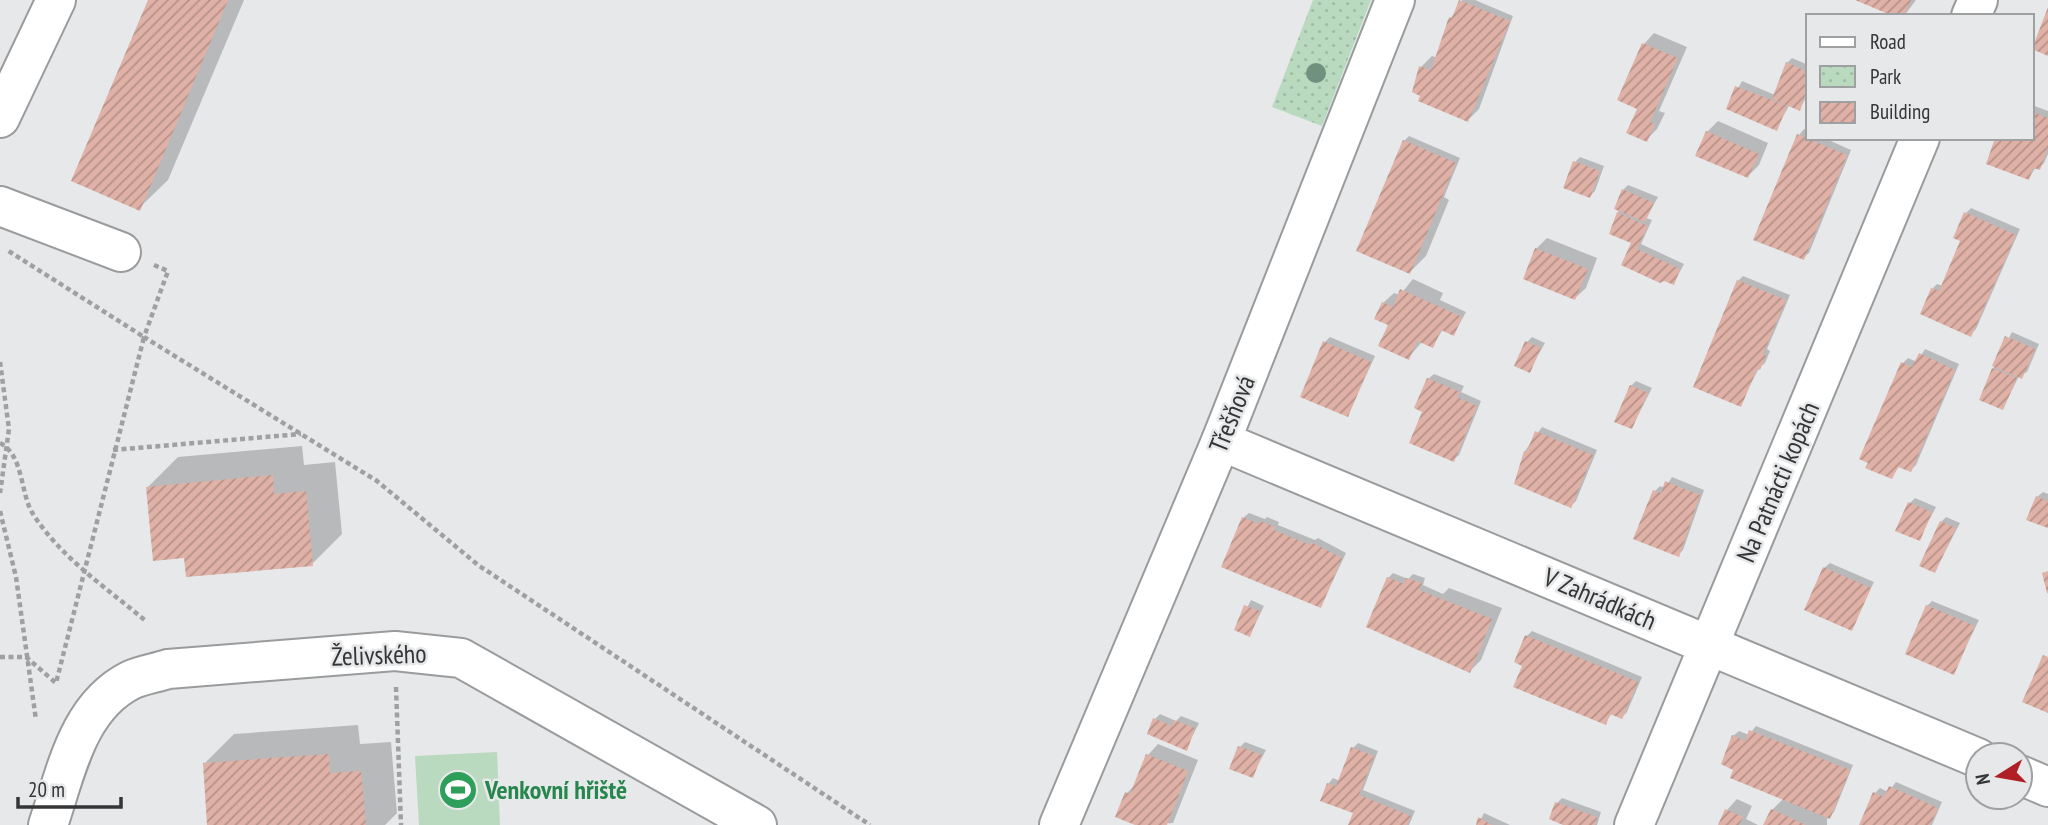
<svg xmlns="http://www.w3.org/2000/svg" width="2048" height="825" font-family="'PT Sans Narrow',sans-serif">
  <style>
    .green { fill: #b9dabf }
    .park { fill: url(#park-dots) }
    .shadow { fill: #0003 }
    .building { fill: url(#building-hatch) }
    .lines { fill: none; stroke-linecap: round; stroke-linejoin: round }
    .minor-casing { stroke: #999b9d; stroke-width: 42 }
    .path { stroke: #9fa0a2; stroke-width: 4.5; stroke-dasharray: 5 3.5; stroke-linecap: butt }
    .minor { stroke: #fff; stroke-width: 38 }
    .tree { fill: #70917d }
    .labels { text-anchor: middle; stroke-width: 5; stroke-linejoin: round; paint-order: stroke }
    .street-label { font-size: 26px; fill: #343536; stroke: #e7e8ea }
    .leisure-label { font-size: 26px; font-weight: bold; fill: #27864d; stroke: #e7e8ea; text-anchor: start }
  </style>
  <defs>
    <pattern id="park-dots" width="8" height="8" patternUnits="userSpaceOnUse" patternTransform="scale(1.75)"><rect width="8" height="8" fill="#b9dabf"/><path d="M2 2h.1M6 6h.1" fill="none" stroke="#a0bca5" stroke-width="1.8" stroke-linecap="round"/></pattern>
    <pattern id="building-hatch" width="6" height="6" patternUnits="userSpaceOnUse" patternTransform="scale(1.75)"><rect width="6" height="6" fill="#e0b1a6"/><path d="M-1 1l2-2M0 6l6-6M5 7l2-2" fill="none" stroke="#b69188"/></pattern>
  </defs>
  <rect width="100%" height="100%" fill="#e7e8ea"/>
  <polygon class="green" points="497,752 500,825 419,825 415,756"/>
  <polygon class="park" points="1313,0 1371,0 1322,126 1272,107"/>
  <g class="shadow">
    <polygon points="149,0 244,0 168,180 139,208"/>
    <polygon points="1462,0 1475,0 1513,16 1479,109 1468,120 1421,67 1432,56 1438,58 1451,18"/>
    <polygon points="1860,0 1916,0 1904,16"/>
    <polygon points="1654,33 1687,47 1659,111 1665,113 1657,129 1646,140 1640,108 1620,99 1644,44"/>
    <polygon points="1792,58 1808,65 1808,93 1800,109 1790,104 1776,129 1728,108 1742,81 1775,95 1787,63"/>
    <polygon points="2032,105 2048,111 2048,154 2044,163 2039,168 2036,167 2029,178"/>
    <polygon points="1718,121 1768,143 1759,165 1748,176 1707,132"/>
    <polygon points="1804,129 1808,131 1808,138 1824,138 1851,150 1809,253 1803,258 1756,239 1799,135"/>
    <polygon points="1409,136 1460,158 1444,197 1449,200 1426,256 1410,272 1404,141"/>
    <polygon points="1580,157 1604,166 1595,191 1590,196 1575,162"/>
    <polygon points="1628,185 1658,197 1646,218 1652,220 1641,244 1684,264 1674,283 1624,264 1633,242 1618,213 1623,190"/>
    <polygon points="1971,208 2020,229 1976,329 1971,334 1932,289 1937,284 1943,286 1963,240 1966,213"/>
    <polygon points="1547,238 1597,258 1586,288 1575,298 1536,249"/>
    <polygon points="1743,276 1790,295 1767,349 1770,351 1765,363 1759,368 1740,405 1738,281"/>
    <polygon points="1413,279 1443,293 1440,300 1466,312 1454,334 1443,329 1433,346 1422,342 1408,358 1383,303 1394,293 1400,295"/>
    <polygon points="2012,332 2039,344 2027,372 2019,376 2003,408 1993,369"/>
    <polygon points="1330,337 1375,356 1348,415 1325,342"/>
    <polygon points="1532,337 1545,343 1529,371 1527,342"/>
    <polygon points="1925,349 1959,364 1916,465 1911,470 1900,465 1892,477 1903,363 1908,358 1917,362"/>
    <polygon points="1434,374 1464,386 1461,392 1481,401 1459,455 1453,460 1425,411 1428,379"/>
    <polygon points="1636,381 1652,388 1632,427 1631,386"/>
    <polygon points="1542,427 1597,450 1576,501 1571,506 1525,451"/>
    <polygon points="302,446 304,465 335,462 342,534 312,564 186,556 148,487 178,457"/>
    <polygon points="1672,477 1704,490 1683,550 1678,555 1655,491 1660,486 1665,488"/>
    <polygon points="2043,492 2048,494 2048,526 2037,497"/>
    <polygon points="1915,498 1936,507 1919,539 1910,503"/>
    <polygon points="1249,513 1265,519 1267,517 1279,522 1278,525 1315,540 1318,538 1346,553 1321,606 1243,518"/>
    <polygon points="1946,517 1960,523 1935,571 1941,522"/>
    <polygon points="1830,563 1874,582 1851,629 1824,568"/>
    <polygon points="1393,573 1408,579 1413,574 1425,578 1423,585 1443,594 1449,588 1502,608 1481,660 1470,671 1416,649 1388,578"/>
    <polygon points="1251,600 1264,606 1250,635 1236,629"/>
    <polygon points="1932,601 1979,620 1953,673 1927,606"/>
    <polygon points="1532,631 1642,677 1627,712 1622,717 1612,713 1605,723 1525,665 1527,636"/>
    <polygon points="1160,714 1176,721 1181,716 1199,723 1186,749 1155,719"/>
    <polygon points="358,725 360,744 391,742 397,813 385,825 209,825 204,764 234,734"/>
    <polygon points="1756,726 1853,765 1834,812 1827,819 1827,825 1765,825 1772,810 1784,798 1736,769 1733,736 1739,731 1749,735"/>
    <polygon points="1245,742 1266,750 1252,776 1240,747"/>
    <polygon points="1358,743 1378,751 1363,790 1415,811 1409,825 1350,825 1355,812 1328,784 1333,778 1340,781 1353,748"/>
    <polygon points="1158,744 1198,760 1173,823 1140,825 1127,793 1135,785 1148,755"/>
    <polygon points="1896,782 1942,802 1932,825 1863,825 1875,793 1880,788 1888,792"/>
    <polygon points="1562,798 1601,812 1597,825 1567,825 1557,803"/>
    <polygon points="1737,799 1752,806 1746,819 1758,825 1720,825 1727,810"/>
    <polygon points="1484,813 1510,825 1478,825"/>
  </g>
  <g class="building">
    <polygon points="148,0 228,0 140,211 71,181"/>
    <polygon points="1459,0 1510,21 1468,122 1418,101 1420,96 1412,92 1419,66 1431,70 1449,17 1452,18"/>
    <polygon points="1855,0 1911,0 1904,16 1893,16"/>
    <polygon points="2048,7 2048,56 2032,49"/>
    <polygon points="1642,43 1678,58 1650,122 1655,124 1647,142 1626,133 1637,109 1617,100"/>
    <polygon points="1786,62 1808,72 1808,85 1800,111 1772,99"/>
    <polygon points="1735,86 1787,106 1777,131 1726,109"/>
    <polygon points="2032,112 2048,118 2048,147 2040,170 2033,168 2029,180 1986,164 1995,138 2032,138"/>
    <polygon points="1706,131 1759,154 1748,178 1695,156"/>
    <polygon points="1797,134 1847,155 1804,260 1753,240"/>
    <polygon points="1403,140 1456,163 1410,274 1356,251"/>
    <polygon points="1573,161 1600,171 1590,198 1563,188"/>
    <polygon points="1622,189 1654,203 1645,222 1614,209"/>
    <polygon points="1617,212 1648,226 1637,249 1680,269 1674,285 1664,281 1660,283 1621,265 1631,243 1609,234"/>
    <polygon points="1964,212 2016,235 1971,337 1920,314 1931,288 1939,291 1960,241 1953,238"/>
    <polygon points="1535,248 1588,269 1575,300 1523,279"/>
    <polygon points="1737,280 1786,300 1763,354 1766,356 1760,370 1757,369 1741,407 1693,387"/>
    <polygon points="1400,289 1462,317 1454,336 1441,330 1433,348 1417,341 1409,360 1378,346 1388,325 1374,319 1382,302 1393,307"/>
    <polygon points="2005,336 2035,349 2022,379 1992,366"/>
    <polygon points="1323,341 1371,362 1348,417 1300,397"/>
    <polygon points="1525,341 1541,348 1530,373 1514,366"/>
    <polygon points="1919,353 1955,370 1911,472 1898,467 1892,479 1865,468 1868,463 1859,459 1901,362 1912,367"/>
    <polygon points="1992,368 2017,378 2003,410 1979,400"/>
    <polygon points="1427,378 1460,392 1457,397 1477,406 1454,462 1409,443 1422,412 1414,408"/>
    <polygon points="1630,385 1648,393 1632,429 1614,422"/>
    <polygon points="1535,431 1593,455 1571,508 1514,484 1524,451 1527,451"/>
    <polygon points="273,475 274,494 306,491 313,566 186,577 184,558 153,561 146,487"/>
    <polygon points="1665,481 1700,495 1679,557 1633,539 1653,490 1661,493"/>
    <polygon points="2036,496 2048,501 2048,528 2026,520"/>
    <polygon points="1908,502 1932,512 1920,541 1895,531"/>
    <polygon points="1242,517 1259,524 1260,521 1275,527 1274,530 1310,545 1311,542 1342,558 1321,608 1221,567"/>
    <polygon points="1940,521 1956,528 1935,573 1919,566"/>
    <polygon points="1823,567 1871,588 1852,631 1804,610"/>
    <polygon points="2048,571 2048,593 2047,593 2042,573"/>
    <polygon points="1387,577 1404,584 1406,578 1422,583 1419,590 1492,619 1470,673 1366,627"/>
    <polygon points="1244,605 1260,611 1250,637 1234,630"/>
    <polygon points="1926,605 1975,626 1954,675 1905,654"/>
    <polygon points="1525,635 1638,682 1622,719 1610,714 1606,725 1513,687 1522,666 1514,662"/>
    <polygon points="2043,655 2048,657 2048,713 2022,702"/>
    <polygon points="1153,718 1172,726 1174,720 1195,728 1187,751 1147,734"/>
    <polygon points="1749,730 1850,770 1830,819 1730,778 1733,770 1721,764 1732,735 1745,741"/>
    <polygon points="1238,746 1262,755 1253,778 1229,769"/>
    <polygon points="1351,747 1374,756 1359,795 1411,816 1407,825 1348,825 1353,813 1320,801 1327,783 1336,786"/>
    <polygon points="329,754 330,773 361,771 366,825 207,825 203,763"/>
    <polygon points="1146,754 1188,771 1167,825 1135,825 1115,817 1125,792 1130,794"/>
    <polygon points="1889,786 1938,808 1930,825 1859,825 1873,792 1884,797"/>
    <polygon points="1555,802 1597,817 1595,825 1563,825 1549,819"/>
    <polygon points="1725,809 1743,817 1739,825 1718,825"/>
    <polygon points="1771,809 1806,825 1763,825"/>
    <polygon points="1478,817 1492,825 1476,825"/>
  </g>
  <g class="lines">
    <defs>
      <g id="minor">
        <polyline points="1971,16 1978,0"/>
        <polyline points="0,118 56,0"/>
        <polyline points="0,206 121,252"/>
        <polyline points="1221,441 1978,758"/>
        <polyline points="2020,775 2048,787"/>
        <path d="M48 825C66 773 77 707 131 680 142 675 156 673 168 669L395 651 461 658 757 825"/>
        <polyline points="1059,825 1221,441 1395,0"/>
        <polyline points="1634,825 1920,138"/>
      </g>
    </defs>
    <use href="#minor" class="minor-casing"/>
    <g class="path">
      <polyline points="154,265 168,271 144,337 377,481 478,565 870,825"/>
      <polyline points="0,362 9,429 0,493"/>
      <path d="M0 443C24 455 20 494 33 514 61 558 108 589 147 622"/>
      <polyline points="113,450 301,434"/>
      <polyline points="0,511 16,577 36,720"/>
      <polyline points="0,657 26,657 56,683 144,337 7,250"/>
      <polyline points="396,687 401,825"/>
    </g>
    <use href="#minor" class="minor"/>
  </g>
  <circle class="tree" cx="1316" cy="73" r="10"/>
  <defs>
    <symbol id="stadium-disc" viewBox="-11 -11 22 22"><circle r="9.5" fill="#2e9e5b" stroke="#e7e8ea"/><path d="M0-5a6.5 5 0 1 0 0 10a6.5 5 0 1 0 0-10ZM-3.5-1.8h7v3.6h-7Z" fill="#fff"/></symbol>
  </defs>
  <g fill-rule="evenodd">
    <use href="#stadium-disc" x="436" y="768" width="44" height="44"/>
  </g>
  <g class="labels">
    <g class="street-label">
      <text transform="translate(1232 414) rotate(-68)" y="9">Třešňová</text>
      <text transform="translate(1778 482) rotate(-67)" y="9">Na Patnácti kopách</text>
      <text transform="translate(1600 599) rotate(23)" y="9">V Zahrádkách</text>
      <text transform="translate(379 655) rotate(-2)" y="9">Želivského</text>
    </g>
    <g class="leisure-label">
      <text x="485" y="799">Venkovní hřiště</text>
    </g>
  </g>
  <rect x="1806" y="14" width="228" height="126" fill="#e7e8ea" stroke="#9fa0a2" stroke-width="2"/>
  <rect x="1820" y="37" width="35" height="10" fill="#ffffff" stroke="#9fa0a2" stroke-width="2"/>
  <text x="1870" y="49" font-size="21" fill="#343536">Road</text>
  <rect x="1820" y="66" width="35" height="21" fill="url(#park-dots)" stroke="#9fa0a2" stroke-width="2"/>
  <text x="1870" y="84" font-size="21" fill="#343536">Park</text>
  <rect x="1820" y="102" width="35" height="21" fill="url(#building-hatch)" stroke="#9fa0a2" stroke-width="2"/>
  <text x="1870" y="119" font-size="21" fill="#343536">Building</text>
  <g transform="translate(1999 776) rotate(259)"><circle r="33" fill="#e7e8ea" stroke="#9fa0a2" stroke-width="2"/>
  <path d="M0-5L12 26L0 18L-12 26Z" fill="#b01f26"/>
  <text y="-10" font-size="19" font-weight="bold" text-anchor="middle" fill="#343536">N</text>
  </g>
  <path d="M18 797v10h103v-10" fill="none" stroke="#343536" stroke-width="3.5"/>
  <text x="28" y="797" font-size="21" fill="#343536" stroke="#e7e8ea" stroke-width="5" paint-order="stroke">20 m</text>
</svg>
